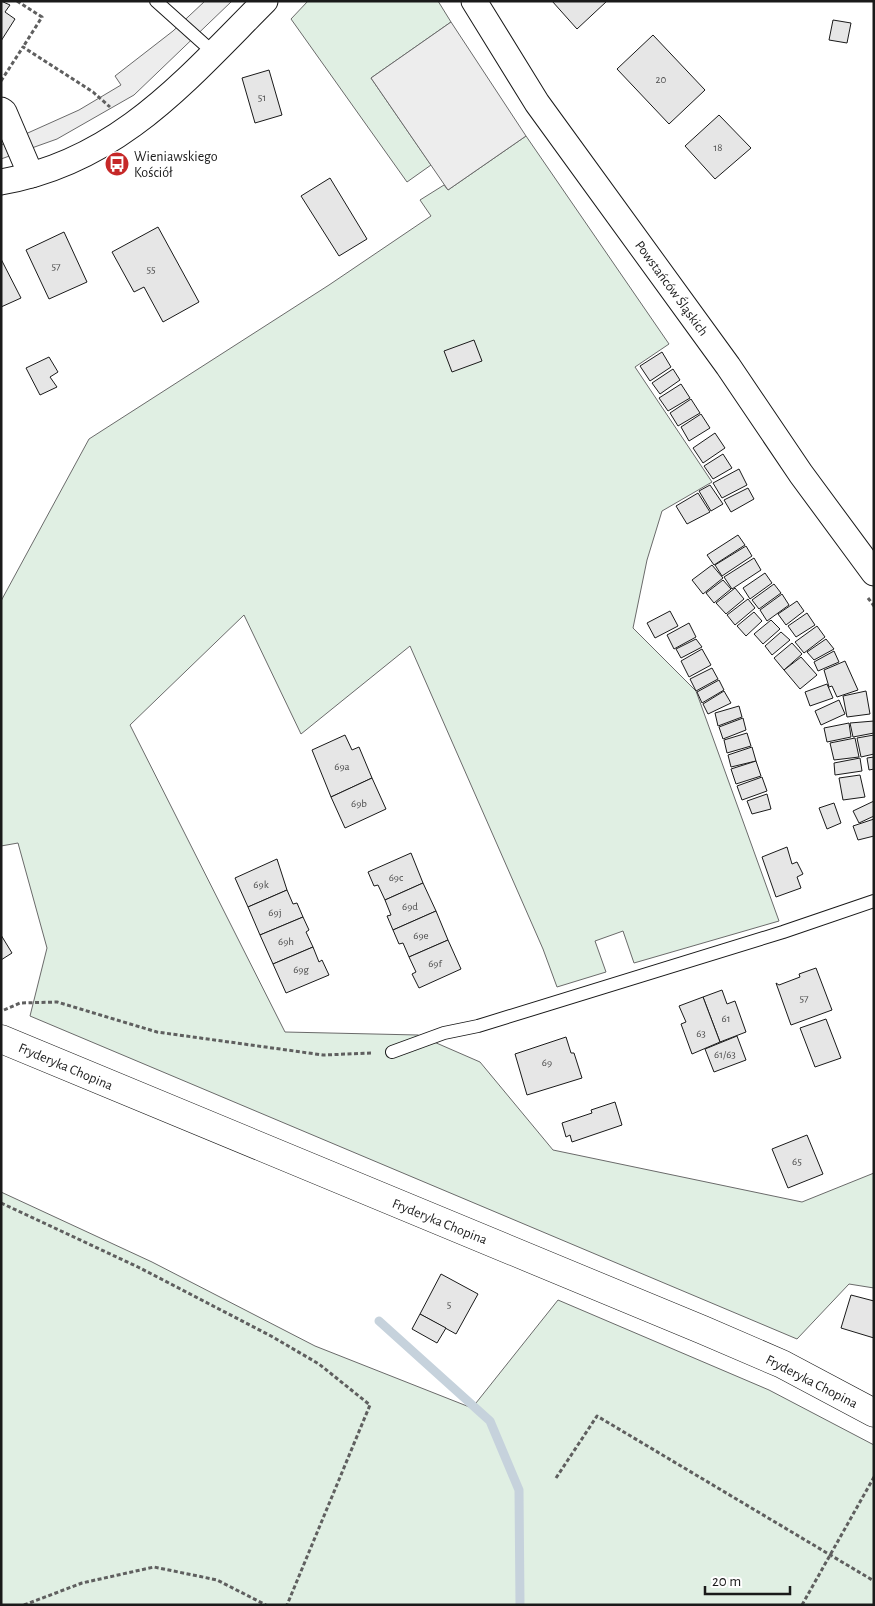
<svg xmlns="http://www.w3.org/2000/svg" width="875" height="1606" font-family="'Alegreya Sans',sans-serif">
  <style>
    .green { fill: #e0efe3; stroke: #6a6a6a }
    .parking { fill: #ededed; stroke: #6a6a6a }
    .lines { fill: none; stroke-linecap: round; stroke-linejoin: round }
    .stream { stroke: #c6d2dc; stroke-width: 9 }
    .building { fill: #e6e6e6; stroke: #1a1a1a }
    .lane-casing { stroke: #1a1a1a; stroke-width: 14 }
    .street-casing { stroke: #1a1a1a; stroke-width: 27 }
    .secondary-casing { stroke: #1a1a1a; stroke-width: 29 }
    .path { stroke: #5f5f5f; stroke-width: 3; stroke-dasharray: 4 2.5; stroke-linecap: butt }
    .lane { stroke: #fff; stroke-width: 12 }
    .street { stroke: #fff; stroke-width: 25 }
    .secondary { stroke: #fff; stroke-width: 28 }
    .labels { text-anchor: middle; stroke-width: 4; stroke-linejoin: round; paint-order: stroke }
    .number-label { font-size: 11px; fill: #4d4d4d }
    .poi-label { font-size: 14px; fill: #1a1a1a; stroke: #fff; text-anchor: start }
    .street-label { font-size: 14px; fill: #1a1a1a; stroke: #fff }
  </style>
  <rect width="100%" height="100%" fill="#fff"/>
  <g class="green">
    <polygon points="308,1 438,1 451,22 371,78 431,165 407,182 291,19"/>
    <polygon points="526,136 669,344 635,367 712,482 662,511 647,560 633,628 696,691 779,921 634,963 623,931 595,941 606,972 557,987 543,949 410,646 301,734 244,615 130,725 285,1032 418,1035 480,1062 553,1150 802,1202 874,1173 874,1288 849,1284 797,1339 30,1016 47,948 18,843 1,846 1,601 89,439 329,285 431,216 420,200 444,185 448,190"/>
    <polygon points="1,1192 152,1262 315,1346 472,1408 558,1300 769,1390 874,1445 874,1605 1,1605"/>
  </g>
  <g class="parking">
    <polygon points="205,1 232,1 134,95 57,139 1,159 1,145 79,110 121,85 115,76 173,31"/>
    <polygon points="451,22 526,136 448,190 371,78"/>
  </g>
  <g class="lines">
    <polyline class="stream" points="379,1321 490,1421 519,1490 520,1605"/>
  </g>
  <g class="building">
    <polygon points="1,1 10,5 5,12 15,19 1,41"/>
    <polygon points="552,1 607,1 577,29"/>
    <polygon points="833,20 851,23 847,43 829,40"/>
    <polygon points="653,35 705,90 669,124 617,69"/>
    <polygon points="269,70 282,115 255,123 242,78"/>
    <polygon points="719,115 751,148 715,179 685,146"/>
    <polygon points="330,178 367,239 339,256 301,196"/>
    <polygon points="158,227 199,302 163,322 144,287 134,292 112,252"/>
    <polygon points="64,232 87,282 49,299 26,250"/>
    <polygon points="1,259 21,298 1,307"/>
    <polygon points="474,340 482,361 452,372 444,351"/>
    <polygon points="662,352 671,367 650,381 640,366"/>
    <polygon points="49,357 58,372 50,377 57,387 40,395 26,368"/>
    <polygon points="673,369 680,380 660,394 652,383"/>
    <polygon points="681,384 690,398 668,411 659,398"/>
    <polygon points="691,399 700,413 678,426 670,413"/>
    <polygon points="701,414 710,428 689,441 681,427"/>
    <polygon points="715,433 725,448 703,463 693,448"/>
    <polygon points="723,454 732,468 713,479 704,466"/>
    <polygon points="739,469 747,485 722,498 713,483"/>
    <polygon points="710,485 723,504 711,511 699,491"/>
    <polygon points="748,488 754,499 731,512 724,500"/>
    <polygon points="698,493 710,512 687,524 676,506"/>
    <polygon points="738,535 745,545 714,565 707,555"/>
    <polygon points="746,546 752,556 722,576 715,565"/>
    <polygon points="754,558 761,570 732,589 724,577"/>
    <polygon points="712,565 723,578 703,594 692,580"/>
    <polygon points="765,573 772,583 750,599 743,588"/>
    <polygon points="723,580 731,589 714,603 706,593"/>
    <polygon points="774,584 781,593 759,609 752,600"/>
    <polygon points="735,588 744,599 726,614 716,603"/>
    <polygon points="782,594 789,605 767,621 760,610"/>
    <polygon points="748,599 755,608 735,625 727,615"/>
    <polygon points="797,601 804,611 786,625 778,614"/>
    <polygon points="670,611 678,626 655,638 647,623"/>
    <polygon points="754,612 762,621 746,636 737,626"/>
    <polygon points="807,613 815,625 796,637 788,626"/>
    <polygon points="771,620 780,629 763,644 754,634"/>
    <polygon points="689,623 696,637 674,649 667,635"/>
    <polygon points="817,626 825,637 804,653 795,642"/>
    <polygon points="781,632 790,640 772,655 765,646"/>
    <polygon points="696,639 702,647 681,658 676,649"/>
    <polygon points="826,639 834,649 814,660 807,652"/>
    <polygon points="792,643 802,654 784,670 774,658"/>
    <polygon points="702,649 711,665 689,677 681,661"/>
    <polygon points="834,651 839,662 818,671 814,662"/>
    <polygon points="801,657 817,675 800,689 784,670"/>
    <polygon points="845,661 858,690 837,697 832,686 829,687 824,670"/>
    <polygon points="712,668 718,679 696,691 690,679"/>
    <polygon points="719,680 724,690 702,703 697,692"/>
    <polygon points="827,684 833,698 810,706 805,692"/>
    <polygon points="724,691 731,703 708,714 703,704"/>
    <polygon points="866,691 870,714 847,717 843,696"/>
    <polygon points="839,700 845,714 821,725 815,711"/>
    <polygon points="739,706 742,717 718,726 715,713"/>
    <polygon points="743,718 746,730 723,739 719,727"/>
    <polygon points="874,721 874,733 853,737 850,723"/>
    <polygon points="849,723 851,737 827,742 824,728"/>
    <polygon points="747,733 751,746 727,753 724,740"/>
    <polygon points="345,735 352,750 359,747 372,778 331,797 312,750"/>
    <polygon points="874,735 874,754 861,757 857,738"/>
    <polygon points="855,738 859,757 834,760 830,743"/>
    <polygon points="752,747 756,761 731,767 728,755"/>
    <polygon points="874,757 874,769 869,770 867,758"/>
    <polygon points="860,758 862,771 835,775 834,763"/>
    <polygon points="756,761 761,776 736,784 731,769"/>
    <polygon points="860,775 865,797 843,800 839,778"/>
    <polygon points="762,777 767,791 742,800 737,786"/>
    <polygon points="372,778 386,809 345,828 331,797"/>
    <polygon points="767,794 771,809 752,814 747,801"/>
    <polygon points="874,801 874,816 859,823 853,811"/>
    <polygon points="834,803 841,823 827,829 819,808"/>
    <polygon points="874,819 874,836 858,840 853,826"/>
    <polygon points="787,847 792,864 797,862 803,874 797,877 801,888 776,897 762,857"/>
    <polygon points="411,853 423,883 385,900 378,885 374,886 368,872"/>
    <polygon points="277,859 287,890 248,907 235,878"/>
    <polygon points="423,883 436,911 393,930 387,916 391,915 385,900"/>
    <polygon points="287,890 293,904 297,903 303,917 260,935 248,907"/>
    <polygon points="436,911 448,940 409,957 403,943 399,944 393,930"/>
    <polygon points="303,917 309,930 306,932 313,947 273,964 260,935"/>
    <polygon points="1,935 12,953 1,960"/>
    <polygon points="448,940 461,969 419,988 412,974 416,972 409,957"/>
    <polygon points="313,947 319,962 322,960 329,975 286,993 273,964"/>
    <polygon points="816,968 832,1010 791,1025 776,983 779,985 800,977 799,974"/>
    <polygon points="722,990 727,1004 735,1001 746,1032 720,1042 703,997"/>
    <polygon points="703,997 720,1042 692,1054 681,1024 686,1022 679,1006"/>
    <polygon points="826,1019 841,1058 815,1067 800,1028"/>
    <polygon points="737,1036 746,1060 714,1072 705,1049"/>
    <polygon points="566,1037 571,1053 574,1053 582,1078 527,1095 515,1054"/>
    <polygon points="615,1102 622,1125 572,1142 570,1135 566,1137 562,1123 592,1113 591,1110"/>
    <polygon points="807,1135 823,1174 788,1188 772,1149"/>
    <polygon points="441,1274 478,1294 456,1334 420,1314"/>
    <polygon points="851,1295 874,1301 874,1338 841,1328"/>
    <polygon points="420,1314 446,1328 437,1343 412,1329"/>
  </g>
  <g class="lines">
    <defs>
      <g id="lane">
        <polyline points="156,1 214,53"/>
        <polyline points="392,1052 444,1033 478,1026 783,932 874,901"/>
      </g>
      <g id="street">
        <polyline points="474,1 537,103 728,366 801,474 874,573"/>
        <polyline points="1,110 4,112 31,175"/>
        <path d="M1 182C118 162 186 80 265 1"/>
      </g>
      <polyline id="secondary" points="1,1039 703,1330 782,1364 874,1413"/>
    </defs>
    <use href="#lane" class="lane-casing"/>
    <use href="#street" class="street-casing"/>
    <use href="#secondary" class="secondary-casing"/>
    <g class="path">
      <polyline points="17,1 42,17 23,47"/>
      <polyline points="1,81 23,47 93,92 110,107"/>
      <polyline points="868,598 874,606"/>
      <polyline points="4,1010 20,1003 57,1002 157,1032 323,1055 373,1053"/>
      <polyline points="1,1203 138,1267 271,1336 319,1364 370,1405 287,1605"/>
      <polyline points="556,1478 597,1416 874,1581"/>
      <polyline points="24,1605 82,1583 154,1567 217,1580 266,1605"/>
      <polyline points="802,1605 874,1477"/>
    </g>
    <use href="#lane" class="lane"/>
    <use href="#street" class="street"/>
    <use href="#secondary" class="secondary"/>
  </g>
  <defs>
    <symbol id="bus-disc" viewBox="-11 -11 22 22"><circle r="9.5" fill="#c62828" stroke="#fff"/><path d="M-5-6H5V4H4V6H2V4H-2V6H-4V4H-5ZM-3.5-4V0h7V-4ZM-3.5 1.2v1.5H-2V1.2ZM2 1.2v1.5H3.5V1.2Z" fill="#fff"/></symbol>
  </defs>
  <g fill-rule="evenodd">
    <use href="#bus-disc" x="103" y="150" width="28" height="28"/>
  </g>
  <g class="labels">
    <g class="number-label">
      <text x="661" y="83">20</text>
      <text x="262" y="101">51</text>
      <text x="718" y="151">18</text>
      <text x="56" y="270">57</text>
      <text x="151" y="273">55</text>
      <text x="342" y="770">69a</text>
      <text x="359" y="807">69b</text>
      <text x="396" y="881">69c</text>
      <text x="261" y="888">69k</text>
      <text x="410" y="910">69d</text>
      <text x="275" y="916">69j</text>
      <text x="421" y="939">69e</text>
      <text x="286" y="945">69h</text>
      <text x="435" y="967">69f</text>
      <text x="301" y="973">69g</text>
      <text x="804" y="1002">57</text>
      <text x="726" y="1022">61</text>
      <text x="701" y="1037">63</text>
      <text x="725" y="1058">61/63</text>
      <text x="547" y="1066">69</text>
      <text x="797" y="1165">65</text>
      <text x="449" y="1308">5</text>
    </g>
    <g class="poi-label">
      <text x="134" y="161">Wieniawskiego<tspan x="134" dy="16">Kościół</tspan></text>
    </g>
    <g class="street-label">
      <text transform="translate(672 288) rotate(54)" y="5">Powstańców Śląskich</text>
      <text transform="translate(66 1066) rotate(23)" y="5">Fryderyka Chopina</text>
      <text transform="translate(440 1221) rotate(22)" y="5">Fryderyka Chopina</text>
      <text transform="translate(812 1381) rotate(27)" y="5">Fryderyka Chopina</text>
    </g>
  </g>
  <rect width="875" height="1606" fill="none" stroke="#1a1a1a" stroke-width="5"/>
  <path d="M705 1586v8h85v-8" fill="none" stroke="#1a1a1a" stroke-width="2.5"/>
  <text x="712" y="1586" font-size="15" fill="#1a1a1a" stroke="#ffffff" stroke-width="4" paint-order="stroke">20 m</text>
</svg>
